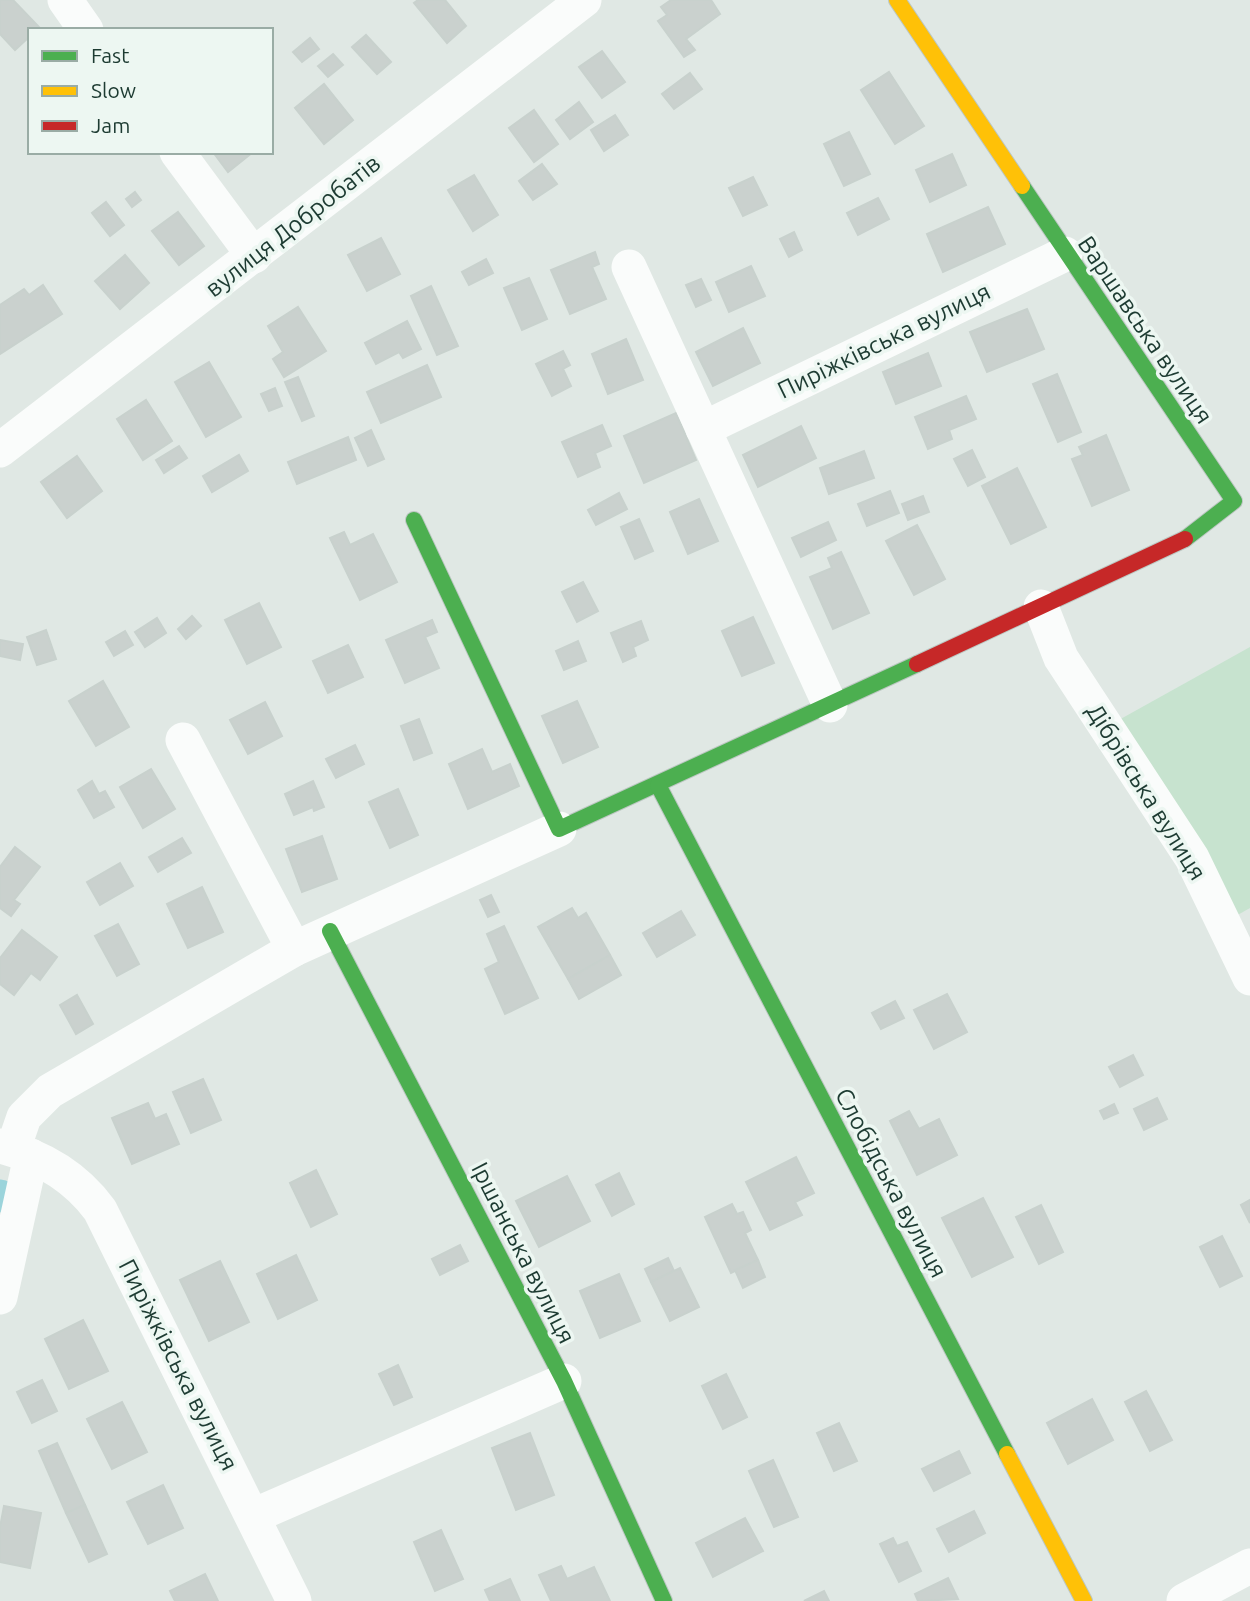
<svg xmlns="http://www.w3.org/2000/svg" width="1250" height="1601" font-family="Ubuntu,sans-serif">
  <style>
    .green { fill: #c7e3cf }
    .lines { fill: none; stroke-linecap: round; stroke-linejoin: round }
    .stream { stroke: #9bd4db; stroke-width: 9 }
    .building { fill: #cad1ce; stroke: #c8d1cd; stroke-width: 2 }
    .fast-casing { stroke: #bcc7c2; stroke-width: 18 }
    .slow-casing { stroke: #bcc7c2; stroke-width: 18 }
    .jam-casing { stroke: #bcc7c2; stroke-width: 18 }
    .street { stroke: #fafcfb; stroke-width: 35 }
    .fast { stroke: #4caf50; stroke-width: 16 }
    .slow { stroke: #ffc107; stroke-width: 16 }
    .jam { stroke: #c62828; stroke-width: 16 }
    .labels { text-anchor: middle; stroke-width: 7; stroke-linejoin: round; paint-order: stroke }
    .street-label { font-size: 24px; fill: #1d3b32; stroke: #edf7f2 }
  </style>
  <rect width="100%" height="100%" fill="#e0e8e4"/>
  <polygon class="green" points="1250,647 1250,908 1227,921 1117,721"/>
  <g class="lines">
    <polyline class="stream" points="0,1184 5,1185 0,1208"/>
  </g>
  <g class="building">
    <polygon points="0,0 13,0 39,27 30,30 30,36 15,50 0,34"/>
    <polygon points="418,0 445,0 466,26 447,43 414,3"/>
    <polygon points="671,0 711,0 720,14 686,39 695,50 684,57 658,21 667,15 661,7"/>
    <polygon points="366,35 391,62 377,74 352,47"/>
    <polygon points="310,38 319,49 302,62 293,52"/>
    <polygon points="602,51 625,82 602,98 579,67"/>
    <polygon points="333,54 343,65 328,77 318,66"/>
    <polygon points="889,72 924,126 895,144 861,90"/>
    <polygon points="690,73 702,89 674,109 662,94"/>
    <polygon points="324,84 353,120 324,144 295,108"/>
    <polygon points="579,102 593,122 570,139 556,120"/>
    <polygon points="534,110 558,144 534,162 509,128"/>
    <polygon points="615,115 628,135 604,151 591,130"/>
    <polygon points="849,132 870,174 844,186 824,144"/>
    <polygon points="213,152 253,152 228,172"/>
    <polygon points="952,154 966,185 930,202 916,170"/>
    <polygon points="542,164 557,184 533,200 519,181"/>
    <polygon points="474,175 498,215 473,231 448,190"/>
    <polygon points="753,177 767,205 743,216 729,188"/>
    <polygon points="135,192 141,200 132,207 126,199"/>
    <polygon points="878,198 889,219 858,235 847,213"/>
    <polygon points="106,202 124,225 110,236 92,213"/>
    <polygon points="988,207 1005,244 943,272 927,234"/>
    <polygon points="178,212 204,246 179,265 152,231"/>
    <polygon points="794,232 802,250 789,257 780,239"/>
    <polygon points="381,238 400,274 367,291 348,255"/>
    <polygon points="595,252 599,264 592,267 606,299 570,314 551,270"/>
    <polygon points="125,255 149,283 120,309 95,281"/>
    <polygon points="486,259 493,273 469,285 462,272"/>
    <polygon points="751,266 765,296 729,312 716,282"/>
    <polygon points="529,278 547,319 522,330 504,288"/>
    <polygon points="701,279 711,300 696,307 686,285"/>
    <polygon points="43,285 62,314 0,354 0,305 24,289 29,295"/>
    <polygon points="431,286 458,346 437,355 411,296"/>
    <polygon points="298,307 326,351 284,377 273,359 283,352 268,326"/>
    <polygon points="1027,309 1044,349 987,372 970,332"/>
    <polygon points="407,321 421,349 403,358 399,352 376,364 365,343"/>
    <polygon points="743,328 760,363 713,386 696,352"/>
    <polygon points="626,339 643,380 608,394 592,354"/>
    <polygon points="563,351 570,365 563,369 571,386 552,396 536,364"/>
    <polygon points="928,353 941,386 896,404 883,372"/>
    <polygon points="209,362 241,417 206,437 175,382"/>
    <polygon points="427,365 441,397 381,423 367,392"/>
    <polygon points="1057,374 1081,432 1058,442 1033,384"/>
    <polygon points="298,377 314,416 302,421 285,382"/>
    <polygon points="275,388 282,406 269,411 261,394"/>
    <polygon points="966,396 976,419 949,430 952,439 928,449 915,417"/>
    <polygon points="146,400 172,441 143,460 117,419"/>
    <polygon points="676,413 696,460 644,483 624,436"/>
    <polygon points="602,425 611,446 595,453 600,467 578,477 562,442"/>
    <polygon points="801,426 816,458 758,487 743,455"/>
    <polygon points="371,430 384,459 368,466 355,438"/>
    <polygon points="1106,435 1129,490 1092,506 1072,459 1083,455 1079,447"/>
    <polygon points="348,437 356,460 297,484 288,462"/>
    <polygon points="179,446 187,458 164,473 156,460"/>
    <polygon points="972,450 985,477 968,486 954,459"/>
    <polygon points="864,451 874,478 829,494 820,468"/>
    <polygon points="239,455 248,471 212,492 203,476"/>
    <polygon points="77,456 102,491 67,518 41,482"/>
    <polygon points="1017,468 1046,527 1011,544 982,486"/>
    <polygon points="890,491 899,513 867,526 858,504"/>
    <polygon points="619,493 627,509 596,525 588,510"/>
    <polygon points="923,496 929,512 908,520 902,504"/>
    <polygon points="699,499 718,541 688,554 670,512"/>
    <polygon points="639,519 653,551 635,559 621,527"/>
    <polygon points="828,522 836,540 801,557 792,538"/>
    <polygon points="917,525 945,579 914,595 886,541"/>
    <polygon points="344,532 350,545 373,534 397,582 360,600 330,538"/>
    <polygon points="841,552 869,613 833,629 810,577 832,568 828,558"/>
    <polygon points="583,582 598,611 577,622 562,592"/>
    <polygon points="259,603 281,647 247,664 225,620"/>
    <polygon points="192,616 201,626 186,639 178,629"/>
    <polygon points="753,617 774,663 742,676 722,631"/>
    <polygon points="157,618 166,633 145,647 135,632"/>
    <polygon points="432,620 437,632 425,637 439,668 405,683 386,640"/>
    <polygon points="641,621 648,640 633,647 636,656 623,662 611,633"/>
    <polygon points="46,630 56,659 37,665 27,637"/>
    <polygon points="125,631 133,645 114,656 106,642"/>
    <polygon points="0,640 23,644 20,660 0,656"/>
    <polygon points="578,641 586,661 564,670 556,651"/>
    <polygon points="348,645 363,677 328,693 313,661"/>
    <polygon points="103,681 129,727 96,746 69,701"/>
    <polygon points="577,701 598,747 563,763 542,716"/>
    <polygon points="265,702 282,736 248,754 230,720"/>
    <polygon points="419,719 432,753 414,760 401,726"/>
    <polygon points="355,745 364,764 336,778 326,759"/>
    <polygon points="482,749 492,772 510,764 519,786 468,809 449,764"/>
    <polygon points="151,769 175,809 143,828 120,787"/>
    <polygon points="92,781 99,794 105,791 114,807 94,818 78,790"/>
    <polygon points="313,781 324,807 314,811 313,807 294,815 285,794"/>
    <polygon points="398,789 418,835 390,848 369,802"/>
    <polygon points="322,836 337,879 302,892 286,849"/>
    <polygon points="182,838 191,853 158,872 149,857"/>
    <polygon points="15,847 40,867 14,900 20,904 11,916 0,908 0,867"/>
    <polygon points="120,863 133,886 100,905 87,882"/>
    <polygon points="202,887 223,932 188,948 167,904"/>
    <polygon points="491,895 499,912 488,917 480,900"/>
    <polygon points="572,908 578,918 586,913 610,955 568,979 538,927"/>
    <polygon points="681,911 695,935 657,957 643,933"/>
    <polygon points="118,924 139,964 117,976 95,936"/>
    <polygon points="504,926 538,998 505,1014 485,969 499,962 487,934"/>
    <polygon points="22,930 57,957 40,980 31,973 14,995 0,984 0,958"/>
    <polygon points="610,955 621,975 579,999 568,979"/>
    <polygon points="947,994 967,1032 934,1049 914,1010"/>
    <polygon points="77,995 93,1024 76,1034 60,1005"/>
    <polygon points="895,1001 904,1018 881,1029 872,1013"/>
    <polygon points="1133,1055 1143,1075 1120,1087 1109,1067"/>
    <polygon points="203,1079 221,1120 191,1133 173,1092"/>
    <polygon points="1157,1098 1167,1119 1144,1130 1134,1109"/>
    <polygon points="148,1103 155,1119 166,1114 179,1144 132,1164 112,1118"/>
    <polygon points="1114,1104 1118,1113 1104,1119 1100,1111"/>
    <polygon points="909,1111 919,1129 939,1119 957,1155 917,1175 890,1121"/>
    <polygon points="796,1157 814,1193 795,1202 802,1215 770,1230 746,1182"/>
    <polygon points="316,1170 337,1214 311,1227 290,1183"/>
    <polygon points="619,1173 634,1204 612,1216 596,1185"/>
    <polygon points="567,1176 590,1221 539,1247 516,1201"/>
    <polygon points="983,1198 1013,1257 972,1277 942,1218"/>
    <polygon points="1250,1200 1250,1223 1241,1205"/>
    <polygon points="732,1204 737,1214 743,1212 751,1230 745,1233 758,1260 731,1273 705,1217"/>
    <polygon points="1041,1205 1063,1252 1039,1264 1016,1217"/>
    <polygon points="1222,1236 1242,1276 1220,1287 1200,1247"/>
    <polygon points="460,1245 468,1261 440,1275 432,1259"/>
    <polygon points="296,1255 317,1300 278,1319 257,1274"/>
    <polygon points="668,1258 674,1271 651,1282 645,1269"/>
    <polygon points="758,1260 765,1277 743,1288 735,1270"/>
    <polygon points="220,1261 249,1322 209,1341 180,1280"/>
    <polygon points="680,1268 699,1307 670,1321 651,1282"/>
    <polygon points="619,1274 640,1321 600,1338 580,1291"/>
    <polygon points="83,1320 108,1371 69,1389 45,1339"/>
    <polygon points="398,1365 412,1397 394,1405 379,1374"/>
    <polygon points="726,1374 747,1417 723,1429 702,1386"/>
    <polygon points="42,1380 57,1411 32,1423 17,1392"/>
    <polygon points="1146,1391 1172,1440 1150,1451 1125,1402"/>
    <polygon points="1092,1399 1113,1440 1068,1464 1047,1423"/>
    <polygon points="122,1402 147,1452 112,1469 87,1419"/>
    <polygon points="839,1423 857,1461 834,1471 817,1433"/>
    <polygon points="530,1433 554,1495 516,1510 492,1448"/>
    <polygon points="57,1443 85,1505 66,1513 39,1451"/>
    <polygon points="959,1451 970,1473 934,1491 922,1469"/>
    <polygon points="773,1460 798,1517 774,1527 749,1471"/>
    <polygon points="163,1485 183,1528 148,1544 127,1502"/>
    <polygon points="85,1505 107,1554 89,1562 66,1513"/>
    <polygon points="4,1506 41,1513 30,1568 0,1562 0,1527"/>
    <polygon points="974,1511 985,1533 949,1552 937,1529"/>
    <polygon points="745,1518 763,1551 713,1577 696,1543"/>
    <polygon points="441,1530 463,1579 435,1591 414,1542"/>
    <polygon points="893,1538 897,1546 907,1542 921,1571 899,1582 880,1544"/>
    <polygon points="561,1566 567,1579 594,1567 610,1601 551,1601 539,1575"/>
    <polygon points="205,1574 218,1601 175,1601 170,1591"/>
    <polygon points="948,1578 958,1599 918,1601 915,1594"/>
    <polygon points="510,1579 520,1601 490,1601 485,1590"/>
    <polygon points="824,1591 829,1601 804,1601"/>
  </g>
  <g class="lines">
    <defs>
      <g id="fast">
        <polyline points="1022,186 1234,501 1185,539"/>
        <polyline points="414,520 559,829 917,664"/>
        <polyline points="658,785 1007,1454"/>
        <polyline points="330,931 564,1381 664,1601"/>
      </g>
      <g id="slow">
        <polyline points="897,0 1022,186"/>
        <polyline points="1007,1454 1084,1601"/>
      </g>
      <polyline id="jam" points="917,664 1185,539"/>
    </defs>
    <use href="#fast" class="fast-casing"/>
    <use href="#slow" class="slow-casing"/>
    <use href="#jam" class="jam-casing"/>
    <g class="street">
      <polyline points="65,0 86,30"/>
      <polyline points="177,152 254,256"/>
      <polyline points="629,267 830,705"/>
      <polyline points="703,429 1065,254"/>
      <polyline points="0,450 584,0"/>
      <polyline points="1041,607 1061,658 1192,858 1250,978"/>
      <polyline points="183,740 294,949 559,829"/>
      <path d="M0 1146C40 1156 75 1176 100 1210L294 1601"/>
      <polyline points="13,1149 24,1117 50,1091 294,949"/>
      <polyline points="0,1297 31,1156"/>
      <polyline points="253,1516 564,1381"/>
      <polyline points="1184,1601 1250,1566"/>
    </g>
    <use href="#fast" class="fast"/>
    <use href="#slow" class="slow"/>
    <use href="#jam" class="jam"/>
  </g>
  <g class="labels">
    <g class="street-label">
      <text transform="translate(293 226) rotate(-38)" y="8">вулиця Добробатів</text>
      <text transform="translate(1145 330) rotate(56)" y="8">Варшавська вулиця</text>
      <text transform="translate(884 341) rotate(-26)" y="8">Пиріжківська вулиця</text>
      <text transform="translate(1146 792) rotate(58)" y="8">Дібрівська вулиця</text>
      <text transform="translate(891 1183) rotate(62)" y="8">Слобідська вулиця</text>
      <text transform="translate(523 1253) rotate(63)" y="8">Іршанська вулиця</text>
      <text transform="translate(178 1365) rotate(63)" y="8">Пиріжківська вулиця</text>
    </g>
  </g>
  <rect x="28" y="28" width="245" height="126" fill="#edf7f2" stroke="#9aaca5" stroke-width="2"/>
  <rect x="42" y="51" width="35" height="10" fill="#4caf50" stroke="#9aaca5" stroke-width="2"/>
  <text x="91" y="63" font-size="21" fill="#1d3b32">Fast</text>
  <rect x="42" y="86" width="35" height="10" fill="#ffc107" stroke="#9aaca5" stroke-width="2"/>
  <text x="91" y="98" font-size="21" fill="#1d3b32">Slow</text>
  <rect x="42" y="121" width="35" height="10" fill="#c62828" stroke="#9aaca5" stroke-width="2"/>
  <text x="91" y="133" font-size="21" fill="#1d3b32">Jam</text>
</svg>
